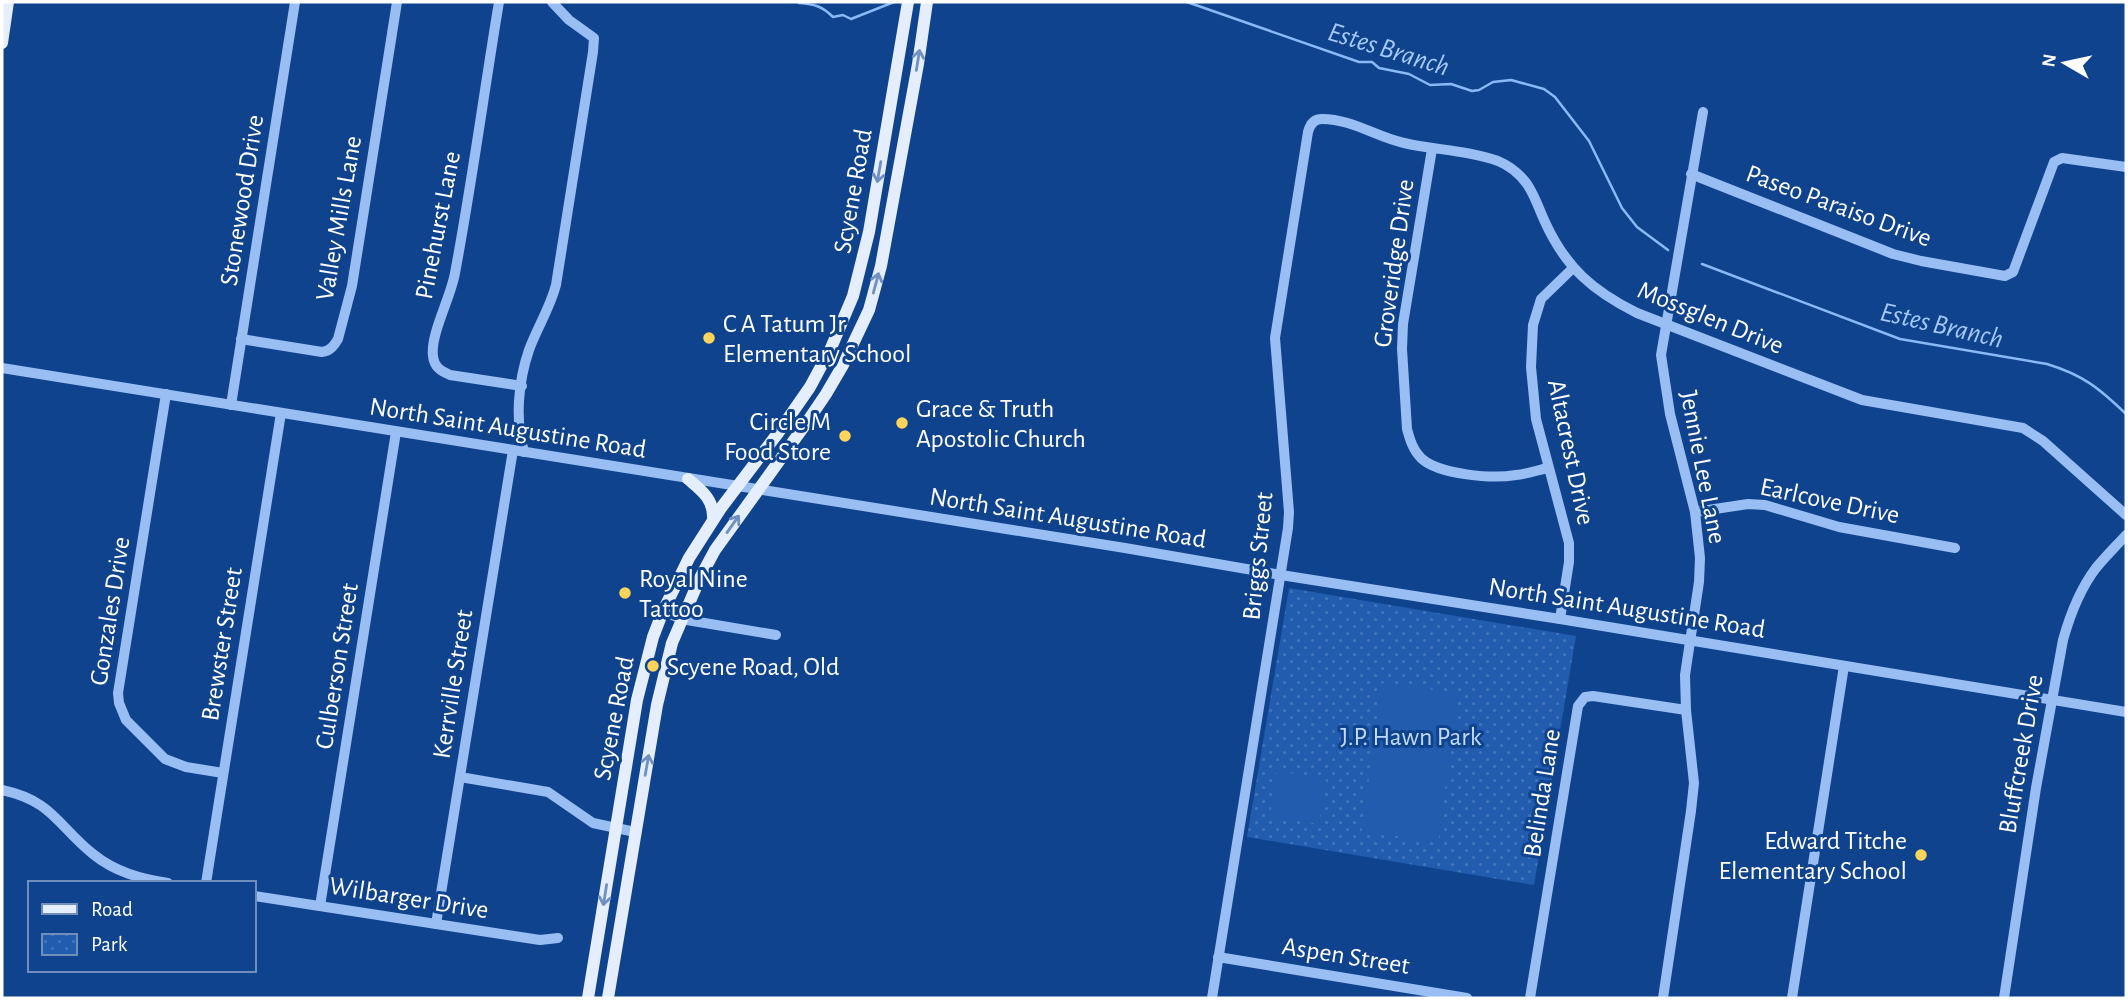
<svg xmlns="http://www.w3.org/2000/svg" width="2128" height="1000" font-family="'Alegreya Sans',sans-serif">
  <style>
    .park { fill: url(#park-dots) }
    .pitch { fill: #215cae }
    .lines { fill: none; stroke-linecap: round; stroke-linejoin: round }
    .stream { stroke: #89b9f7; stroke-width: 2.5 }
    .minor { stroke: #98bef3; stroke-width: 10 }
    .major { stroke: #e4eeff; stroke-width: 12 }
    .oneway { stroke: #6f90c1 }
    .poi-dot { fill: #ffd45a; stroke: #10438e; stroke-width: 2.5 }
    .labels { text-anchor: middle; stroke-width: 6; stroke-linejoin: round; paint-order: stroke }
    .street-label { font-size: 26px; fill: #fff; stroke: #10438e }
    .poi-label { font-size: 26px; fill: #fff; stroke: #10438e; text-anchor: start }
    .park-label { font-size: 26px; fill: #bfdafe; stroke: #10438e }
    .water-label { font-size: 28px; font-style: italic; fill: #a4c9fa; stroke: #10438e }
  </style>
  <defs>
    <pattern id="park-dots" width="8" height="8" patternUnits="userSpaceOnUse" patternTransform="scale(1.75)"><rect width="8" height="8" fill="#215cae"/><path d="M2 2h.1M6 6h.1" fill="none" stroke="#4274ba" stroke-width="1.8" stroke-linecap="round"/></pattern>
  </defs>
  <rect width="100%" height="100%" fill="#10438e"/>
  <polygon class="park" points="1289,588 1576,636 1534,885 1247,837"/>
  <g class="pitch">
    <polygon points="1382,683 1458,693 1438,842 1362,831"/>
    <polygon points="1277,771 1326,779 1319,824 1270,816"/>
  </g>
  <g class="lines">
    <g class="stream">
      <polyline points="1187,2 1359,62 1372,62 1379,68 1409,74 1430,85 1451,84 1472,91 1479,90 1493,82 1511,80 1544,89 1555,97 1589,141 1622,208 1637,227 1668,250"/>
      <path d="M799 3C814 4 822 6 833 17L843 15 851 19 894 2"/>
      <path d="M1702 264 1900 339 2047 364C2083 375 2099 388 2126 414"/>
    </g>
    <g class="minor">
      <path d="M499 2C484 92 472 183 455 273 451 297 430 335 433 356 434 367 441 371 450 375L522 386"/>
      <path d="M1432 149 1403 324 1402 349 1407 429C1410 440 1413 450 1421 458 1439 475 1493 479 1516 475 1527 474 1538 470 1548 468"/>
      <polyline points="1691,174 1893,254 1921,261 2005,276 2013,272 2054,162 2062,158 2126,167"/>
      <path d="M241 339 322 352C330 351 334 346 338 339L352 286 397 2"/>
      <polyline points="2,368 1125,548 1281,575 1560,619 2126,712"/>
      <polyline points="166,394 118,693 119,703 126,720 165,759 186,767 223,773"/>
      <polyline points="231,405 295,2"/>
      <path d="M524 452C515 420 518 382 529 350 537 328 550 308 556 285L593 52 594 38 569 20 552 2"/>
      <polyline points="1695,512 1748,504 1765,505 1839,527 1955,548"/>
      <polyline points="663,611 681,619 776,635"/>
      <polyline points="1560,619 1569,562 1569,543 1536,419 1531,367 1533,325 1541,299 1573,268"/>
      <polyline points="460,777 548,792 593,823 635,832"/>
      <path d="M2 790C53 801 57 825 93 854 115 872 141 879 168 883"/>
      <polyline points="206,883 281,413"/>
      <polyline points="254,896 540,940 558,938"/>
      <polyline points="320,906 396,432"/>
      <polyline points="436,924 513,450"/>
      <polyline points="1218,957 1467,998"/>
      <path d="M1212 998 1288 528 1289 512 1275 338 1308 132C1310 124 1314 119 1322 119 1352 119 1376 137 1404 143 1434 150 1468 150 1498 161 1510 166 1519 173 1527 184 1535 196 1539 209 1545 222 1566 268 1593 291 1637 313L1862 400 2023 428 2043 441 2126 515"/>
      <polyline points="1530,998 1578,706 1585,697 1593,696 1686,710"/>
      <polyline points="1663,998 1691,811 1694,783 1686,710 1685,675 1699,582 1700,558 1695,512 1670,414 1661,355 1703,112"/>
      <polyline points="1792,998 1844,666"/>
      <path d="M2004 998 2036 788 2063 640C2070 615 2080 589 2096 568 2105 557 2116 546 2126 535"/>
    </g>
    <g class="major">
      <polyline points="2,43 8,2"/>
      <path d="M688 479C701 490 714 499 713 519"/>
      <polyline points="588,998 637,700 653,637 663,611 689,558 721,508 778,433 810,387 831,348 853,296 869,232 908,2"/>
      <polyline points="608,998 657,705 672,643 700,578 715,550 805,425 826,394 843,365 869,310 881,266 918,64 927,2"/>
    </g>
  </g>
  <defs><path id="oneway-shaft" d="M-6 0H5M1.5-3L5.5 0L1.5 3" fill="none" stroke-width="1.6" stroke-linecap="round" stroke-linejoin="round" transform="scale(1.75)"/></defs>
  <g class="oneway">
    <use href="#oneway-shaft" transform="translate(918 60) rotate(-81)"/>
    <use href="#oneway-shaft" transform="translate(879 172) rotate(100)"/>
    <use href="#oneway-shaft" transform="translate(876 283) rotate(-75)"/>
    <use href="#oneway-shaft" transform="translate(733 524) rotate(-55)"/>
    <use href="#oneway-shaft" transform="translate(647 765) rotate(-80)"/>
    <use href="#oneway-shaft" transform="translate(605 895) rotate(99)"/>
  </g>
  <g class="poi-dot">
    <circle cx="709" cy="338" r="7"/>
    <circle cx="902" cy="423" r="7"/>
    <circle cx="845" cy="436" r="7"/>
    <circle cx="625" cy="593" r="7"/>
    <circle cx="653" cy="666" r="7"/>
    <circle cx="1921" cy="855" r="7"/>
  </g>
  <g class="labels">
    <g class="street-label">
      <text transform="translate(852 191) rotate(-80)" y="9">Scyene Road</text>
      <text transform="translate(241 200) rotate(-81)" y="9">Stonewood Drive</text>
      <text transform="translate(1839 205) rotate(20)" y="9">Paseo Paraiso Drive</text>
      <text transform="translate(338 218) rotate(-80)" y="9">Valley Mills Lane</text>
      <text transform="translate(437 225) rotate(-79)" y="9">Pinehurst Lane</text>
      <text transform="translate(1393 263) rotate(-82)" y="9">Groveridge Drive</text>
      <text transform="translate(1711 317) rotate(22)" y="9">Mossglen Drive</text>
      <text transform="translate(508 427) rotate(9)" y="9">North Saint Augustine Road</text>
      <text transform="translate(1572 452) rotate(78)" y="9">Altacrest Drive</text>
      <text transform="translate(1704 467) rotate(79)" y="9">Jennie Lee Lane</text>
      <text transform="translate(1830 500) rotate(12)" y="9">Earlcove Drive</text>
      <text transform="translate(1068 517) rotate(9)" y="9">North Saint Augustine Road</text>
      <text transform="translate(1257 556) rotate(-84)" y="9">Briggs Street</text>
      <text transform="translate(1627 607) rotate(9)" y="9">North Saint Augustine Road</text>
      <text transform="translate(109 611) rotate(-81)" y="9">Gonzales Drive</text>
      <text transform="translate(221 644) rotate(-81)" y="9">Brewster Street</text>
      <text transform="translate(336 666) rotate(-81)" y="9">Culberson Street</text>
      <text transform="translate(452 684) rotate(-81)" y="9">Kerrville Street</text>
      <text transform="translate(613 718) rotate(-79)" y="9">Scyene Road</text>
      <text transform="translate(2020 754) rotate(-80)" y="9">Bluffcreek Drive</text>
      <text transform="translate(1541 793) rotate(-81)" y="9">Belinda Lane</text>
      <text transform="translate(409 897) rotate(9)" y="9">Wilbarger Drive</text>
      <text transform="translate(1346 955) rotate(9)" y="9">Aspen Street</text>
    </g>
    <g class="poi-label">
      <text x="723" y="332">C A Tatum Jr<tspan x="723" dy="30">Elementary School</tspan></text>
      <text x="916" y="417">Grace &amp; Truth<tspan x="916" dy="30">Apostolic Church</tspan></text>
      <text x="831" y="430" text-anchor="end">Circle M<tspan x="831" dy="30">Food Store</tspan></text>
      <text x="639" y="587">Royal Nine<tspan x="639" dy="30">Tattoo</tspan></text>
      <text x="667" y="675">Scyene Road, Old</text>
      <text x="1907" y="849" text-anchor="end">Edward Titche<tspan x="1907" dy="30">Elementary School</tspan></text>
    </g>
    <g class="park-label">
      <text x="1411" y="745">J.P. Hawn Park</text>
    </g>
    <g class="water-label">
      <text transform="translate(1389 48) rotate(17)" y="10">Estes Branch</text>
      <text transform="translate(1942 324) rotate(13)" y="10">Estes Branch</text>
    </g>
  </g>
  <rect width="2128" height="1000" fill="none" stroke="#ffffff" stroke-width="7"/>
  <rect x="28" y="881" width="228" height="91" fill="#10438e" stroke="#708ebb" stroke-width="2"/>
  <rect x="42" y="904" width="35" height="10" fill="#e4eeff" stroke="#708ebb" stroke-width="2"/>
  <text x="91" y="916" font-size="21" fill="#ffffff">Road</text>
  <rect x="42" y="934" width="35" height="21" fill="url(#park-dots)" stroke="#708ebb" stroke-width="2"/>
  <text x="91" y="951" font-size="21" fill="#ffffff">Park</text>
  <g transform="translate(2065 63) rotate(279)" stroke="#10438e" stroke-width="5" paint-order="stroke">
  <path d="M0-5L12 26L0 18L-12 26Z" fill="#ffffff"/>
  <text y="-10" font-size="19" font-weight="bold" text-anchor="middle" fill="#ffffff">N</text>
  </g>
</svg>
